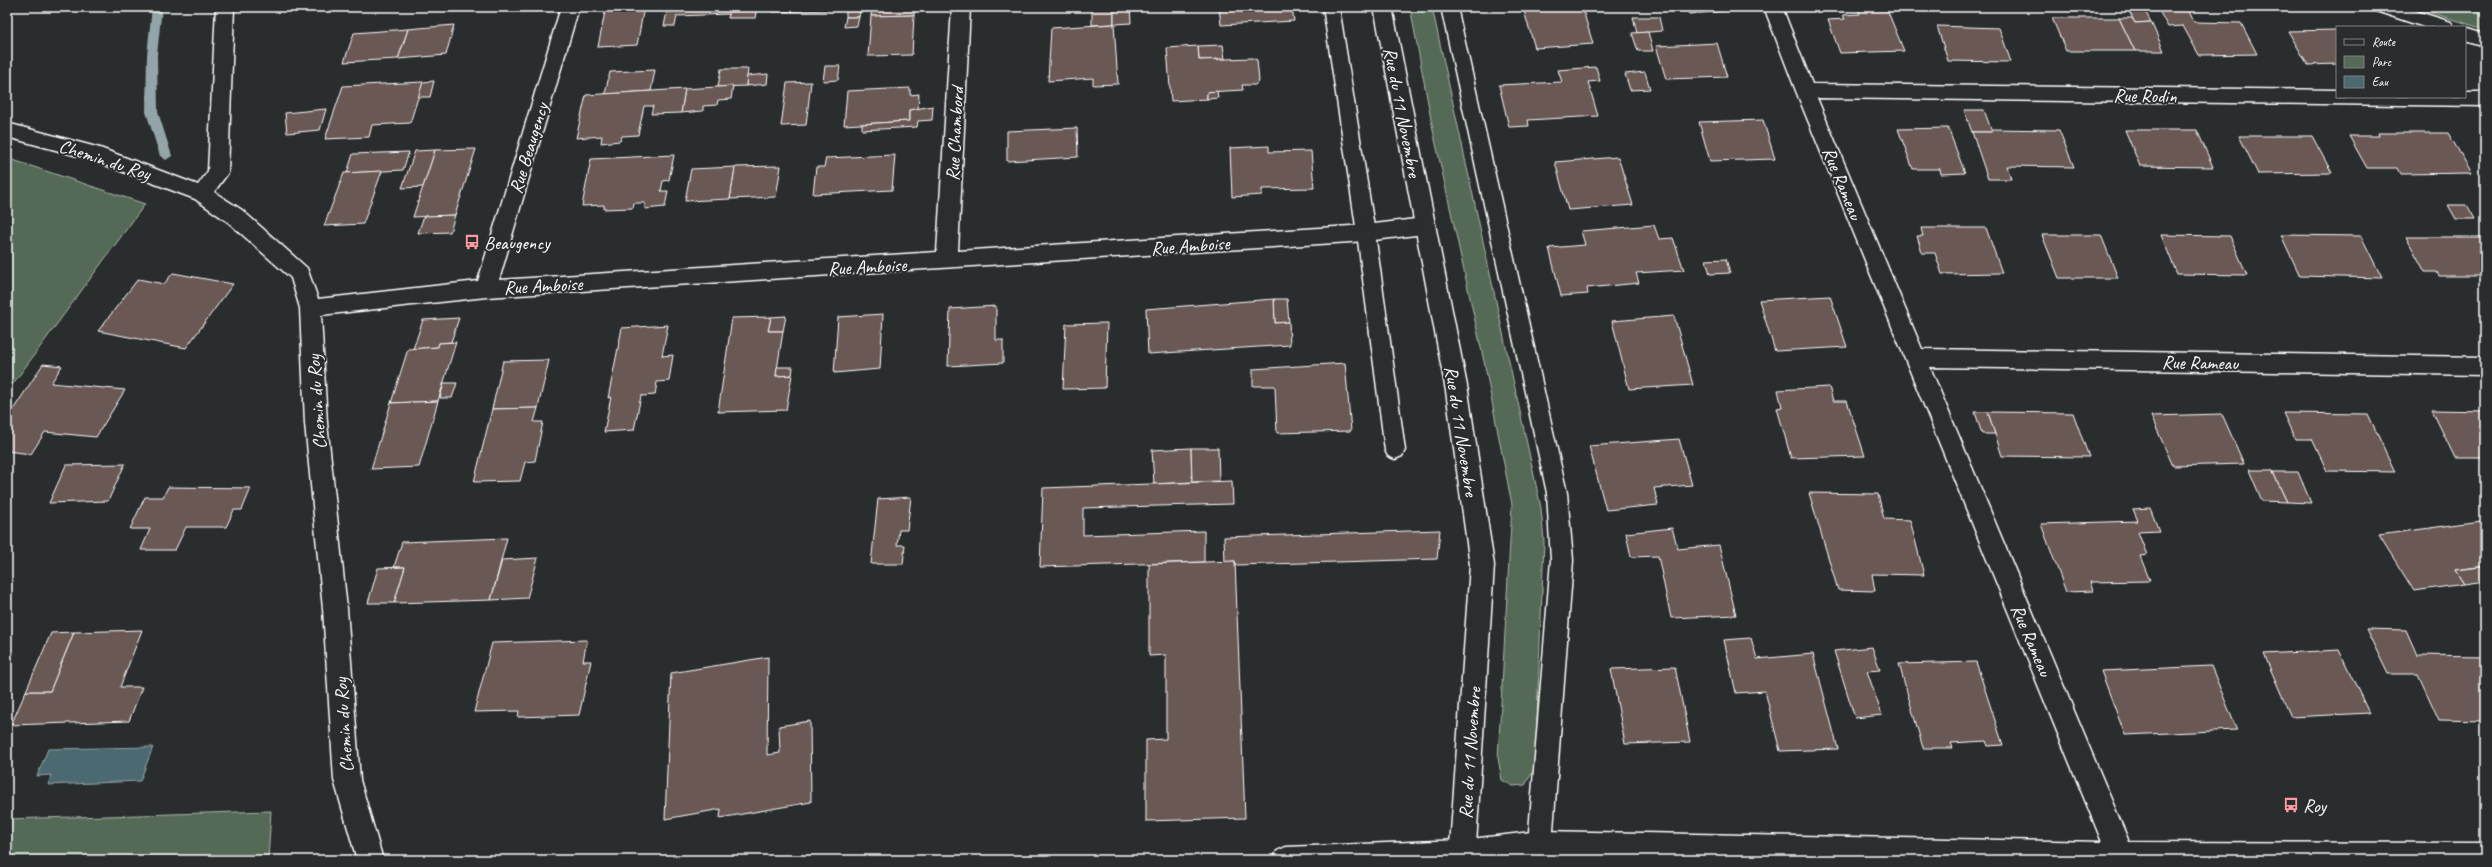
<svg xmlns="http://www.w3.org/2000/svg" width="2492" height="867" font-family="Caveat,sans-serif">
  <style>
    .green { fill: #556b57; stroke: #aab5ab }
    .water { fill: #4c6970; stroke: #94a5a9 }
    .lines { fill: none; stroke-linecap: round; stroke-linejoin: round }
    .stream { fill: #94a5a9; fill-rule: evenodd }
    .building { fill: #6a5855; stroke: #fff }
    .lane-casing { stroke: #fff; stroke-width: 3 }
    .street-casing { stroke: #fff; stroke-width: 3 }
    .secondary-casing { stroke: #fff; stroke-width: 3 }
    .lane { fill: #2a2d2e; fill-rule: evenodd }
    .street { fill: #2a2d2e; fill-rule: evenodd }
    .secondary { fill: #2a2d2e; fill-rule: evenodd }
    .labels { text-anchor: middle; stroke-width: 4; stroke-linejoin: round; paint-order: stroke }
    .street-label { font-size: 19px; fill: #fff; stroke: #2a2d2e }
    .poi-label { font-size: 19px; fill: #fff; stroke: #2a2d2e; text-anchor: start }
  </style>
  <rect width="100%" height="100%" fill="#2a2d2e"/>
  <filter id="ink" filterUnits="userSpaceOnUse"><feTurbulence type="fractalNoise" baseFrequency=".025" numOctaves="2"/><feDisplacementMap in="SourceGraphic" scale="8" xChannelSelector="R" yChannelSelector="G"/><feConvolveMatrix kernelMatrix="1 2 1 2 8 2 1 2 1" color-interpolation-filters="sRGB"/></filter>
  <g filter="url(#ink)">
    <g class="green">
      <polygon points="1410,7 1432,7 1541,508 1544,542 1535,768 1525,785 1513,786 1502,780 1498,758 1512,505 1485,366 1434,135"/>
      <polygon points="2412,7 2485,7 2485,29"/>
      <polygon points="7,158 145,204 7,392"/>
      <polygon points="271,811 268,860 7,860 7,819"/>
    </g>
    <polygon class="water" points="153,747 140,781 48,785 51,775 37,776 48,749"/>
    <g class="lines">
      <polygon class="stream" points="152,7 162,7 157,55 158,112 172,156 166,160 160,156 146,112 147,55"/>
    </g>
    <g class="building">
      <polygon points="606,7 644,7 637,45 598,47"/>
      <polygon points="668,7 757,7 755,18 728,18 729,14 677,16 675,26 664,26"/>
      <polygon points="773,7 828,7 828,10 772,12"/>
      <polygon points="872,7 915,7 914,15 871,16"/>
      <polygon points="1092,7 1114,7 1114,24 1092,25"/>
      <polygon points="1114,7 1130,7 1131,23 1114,24"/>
      <polygon points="1219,7 1292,7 1294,21 1221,25"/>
      <polygon points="1582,7 1593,44 1535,48 1524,11"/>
      <polygon points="1686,7 1724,7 1726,11 1689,14"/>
      <polygon points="1857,7 1886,7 1904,51 1840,53 1828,20 1845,19 1843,15 1860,14"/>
      <polygon points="2127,7 2143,7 2151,22 2135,23"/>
      <polygon points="2157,7 2187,7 2194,22 2241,23 2257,54 2199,55 2183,26 2168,27"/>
      <polygon points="846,11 860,11 859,17 846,17"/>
      <polygon points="914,15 912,55 868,56 871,16"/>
      <polygon points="846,17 859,17 857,26 844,27"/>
      <polygon points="1633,17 1659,17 1662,31 1637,33"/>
      <polygon points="2052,18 2119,18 2135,51 2066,51"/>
      <polygon points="2119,18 2132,18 2135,23 2151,22 2164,51 2135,51"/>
      <polygon points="1114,24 1118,84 1093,85 1093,78 1048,81 1051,28"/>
      <polygon points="454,25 446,55 398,59 408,29"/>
      <polygon points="1937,26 1999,28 2011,62 1948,61"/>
      <polygon points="408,29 398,59 344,62 354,33"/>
      <polygon points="2337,30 2337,64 2308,65 2288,31"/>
      <polygon points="1648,32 1653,51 1638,51 1632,33"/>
      <polygon points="1717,43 1727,77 1666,79 1656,46"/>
      <polygon points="1223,45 1225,59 1199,60 1198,46"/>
      <polygon points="1198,46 1199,60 1252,58 1257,60 1259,81 1255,85 1242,85 1243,90 1207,92 1207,99 1171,101 1167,48"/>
      <polygon points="825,66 840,66 838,80 823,81"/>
      <polygon points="1596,67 1600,81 1588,82 1598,116 1528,120 1529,126 1509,127 1499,85 1562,82 1558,70"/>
      <polygon points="721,69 748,69 746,86 718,87"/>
      <polygon points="655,70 651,91 605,94 610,72"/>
      <polygon points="1645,72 1650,89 1630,90 1625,74"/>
      <polygon points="768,74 767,84 746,86 747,76"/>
      <polygon points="434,81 430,97 417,97 423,82"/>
      <polygon points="423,82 410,123 372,125 369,137 325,139 343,86"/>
      <polygon points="811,82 806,125 781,126 787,83"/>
      <polygon points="733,86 731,99 718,100 717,105 703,106 703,111 681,113 685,89"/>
      <polygon points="910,88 910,95 919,94 918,109 909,110 909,121 844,125 847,91"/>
      <polygon points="685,89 681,113 651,114 653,106 644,106 638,135 622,136 620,141 601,143 602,136 576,138 586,95"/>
      <polygon points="1217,91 1218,98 1207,99 1207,92"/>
      <polygon points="933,106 932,120 918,121 917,127 862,130 862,124 909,121 909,110"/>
      <polygon points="326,109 320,130 287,133 285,113"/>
      <polygon points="1964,110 1984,110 1992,132 1972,132"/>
      <polygon points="1763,120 1775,159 1710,161 1699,122"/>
      <polygon points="1077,128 1078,157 1007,161 1007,131"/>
      <polygon points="1948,128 1965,173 1941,174 1940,169 1913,169 1898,129"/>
      <polygon points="1991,129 2059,130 2074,167 2007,166 2011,179 1988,179 1972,132 1992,132"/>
      <polygon points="2125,130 2197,130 2213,167 2140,166"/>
      <polygon points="2378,133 2448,133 2472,173 2401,174 2398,168 2367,168 2349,136 2379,136"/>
      <polygon points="2239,136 2312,136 2332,173 2258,174"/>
      <polygon points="1269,146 1269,152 1311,151 1314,188 1262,189 1262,195 1232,197 1230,148"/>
      <polygon points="476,149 455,215 413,217 435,150"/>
      <polygon points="435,150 423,187 402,188 415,151"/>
      <polygon points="409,152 403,170 347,173 353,154"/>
      <polygon points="674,155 669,180 663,181 661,191 668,191 665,207 645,209 645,203 634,203 633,208 604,209 604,205 582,206 591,159"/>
      <polygon points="895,155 892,190 813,194 816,167 824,167 826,158"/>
      <polygon points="1618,157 1633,205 1568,210 1555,162"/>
      <polygon points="781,166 776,197 730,199 735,167"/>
      <polygon points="735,167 730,199 685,201 691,169"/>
      <polygon points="382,171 363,224 324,226 344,173"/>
      <polygon points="2448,205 2467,205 2475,219 2456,219"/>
      <polygon points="455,215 450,232 418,233 424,216"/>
      <polygon points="1654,225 1659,239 1673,238 1684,270 1636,273 1639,283 1587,288 1588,294 1561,296 1549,248 1585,245 1581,231"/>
      <polygon points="1921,228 1986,228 2002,273 1942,274 1935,253 1922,253 1917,236 1923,236"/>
      <polygon points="2042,235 2101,235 2118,278 2059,278"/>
      <polygon points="2161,235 2230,236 2247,275 2177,274"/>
      <polygon points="2281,235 2361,236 2382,278 2300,276"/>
      <polygon points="2406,237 2485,237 2485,276 2439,276 2437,272 2425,272"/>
      <polygon points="1726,259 1730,273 1710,274 1706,260"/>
      <polygon points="173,273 233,284 186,348 98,331 138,279 164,284"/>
      <polygon points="1830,296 1847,347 1775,351 1759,300"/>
      <polygon points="1274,299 1287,299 1289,322 1275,323"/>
      <polygon points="1274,299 1275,323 1289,322 1290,345 1148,354 1146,309"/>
      <polygon points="996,306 996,340 1003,340 1003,363 948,366 950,309"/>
      <polygon points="883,314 880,369 834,373 838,317"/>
      <polygon points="786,316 783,331 768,331 771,317"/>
      <polygon points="1674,316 1693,385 1629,389 1612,321"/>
      <polygon points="771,317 768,331 783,331 776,376 792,375 786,410 718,412 732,318"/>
      <polygon points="459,318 451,342 439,343 438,347 413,349 423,320"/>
      <polygon points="1107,323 1105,388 1063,389 1066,324"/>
      <polygon points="668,325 662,356 673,355 669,381 657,382 655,395 641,396 634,430 604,432 611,397 608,398 622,328"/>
      <polygon points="456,342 438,401 391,403 408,349 438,347 439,343"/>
      <polygon points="549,360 538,408 492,409 503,361"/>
      <polygon points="1345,363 1351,431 1277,433 1275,386 1253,386 1253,369"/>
      <polygon points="43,364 62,366 51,383 125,390 96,437 45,432 31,454 7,451 7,419"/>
      <polygon points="777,367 793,367 792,375 776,376"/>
      <polygon points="444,383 457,383 452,398 440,398"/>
      <polygon points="1829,387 1833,401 1847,401 1865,456 1791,458 1777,408 1782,407 1778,390"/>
      <polygon points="438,401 419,467 371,469 391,403"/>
      <polygon points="538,408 534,422 543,422 535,461 525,462 520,481 474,482 492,409"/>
      <polygon points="2432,410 2485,411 2485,458 2455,458"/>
      <polygon points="1975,412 1988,412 1995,434 1982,434"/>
      <polygon points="1988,412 2073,413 2089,457 2002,456"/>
      <polygon points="2283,413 2368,414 2395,472 2327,471 2312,439 2295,439"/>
      <polygon points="2222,414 2244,464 2173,466 2151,416"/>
      <polygon points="1679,439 1692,485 1654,488 1658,505 1606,510 1589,446"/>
      <polygon points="1191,448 1192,482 1154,484 1152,450"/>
      <polygon points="1191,448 1218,448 1219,481 1192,482"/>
      <polygon points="125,464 108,501 49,503 66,465"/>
      <polygon points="2249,470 2272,470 2287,502 2262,501"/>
      <polygon points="2273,472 2298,472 2311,503 2287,502"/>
      <polygon points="1232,481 1233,504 1083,508 1083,535 1204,531 1204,562 1040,567 1043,488"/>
      <polygon points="168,487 251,488 242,510 234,510 226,527 186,527 175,550 141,550 150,529 130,529 145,497 163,497"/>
      <polygon points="1809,493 1878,494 1884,519 1910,520 1924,575 1872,574 1875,591 1838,590"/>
      <polygon points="911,497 907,530 899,530 897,545 905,545 903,564 871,564 878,499"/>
      <polygon points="2150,508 2159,531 2138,532 2147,555 2140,556 2150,581 2090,582 2093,591 2066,592 2041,524 2138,521 2133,509"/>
      <polygon points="2481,521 2485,527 2485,566 2455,570 2464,584 2414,591 2379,535"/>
      <polygon points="1672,528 1678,549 1719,545 1736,615 1671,618 1658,556 1631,557 1626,533"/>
      <polygon points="1440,530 1437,559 1236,565 1235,561 1225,562 1224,537"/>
      <polygon points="507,538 491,600 394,603 405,567 394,567 402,542"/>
      <polygon points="538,558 527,598 491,600 502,560"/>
      <polygon points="1235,561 1245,818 1146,821 1146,740 1166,739 1166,655 1149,656 1149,564"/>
      <polygon points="405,567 394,603 368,603 378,568"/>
      <polygon points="2481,567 2485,572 2485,581 2464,584 2455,570"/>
      <polygon points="2366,629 2406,630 2417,655 2485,656 2485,721 2439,720 2418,674 2388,674"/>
      <polygon points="142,630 120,687 142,687 129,721 11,725 26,691 50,691 74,632"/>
      <polygon points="74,632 50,691 26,691 51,633"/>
      <polygon points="1751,638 1757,659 1813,654 1838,749 1780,751 1765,691 1736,693 1724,640"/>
      <polygon points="587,640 583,661 591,661 579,715 518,717 519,711 474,712 492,643"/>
      <polygon points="1872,647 1880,670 1867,671 1882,715 1855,718 1834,651"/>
      <polygon points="2339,650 2369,713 2291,717 2264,654"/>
      <polygon points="768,657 767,755 780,753 779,726 810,721 811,802 720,818 721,809 665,819 671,673"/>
      <polygon points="1976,662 2003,745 1988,746 1986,741 1951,743 1953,748 1923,748 1899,664"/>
      <polygon points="2211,666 2237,730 2125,735 2101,671"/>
      <polygon points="1675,667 1690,742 1625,744 1611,669"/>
    </g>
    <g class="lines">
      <defs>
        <g id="lane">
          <polygon points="1323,7 1339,7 1375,233 1405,450 1402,456 1395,459 1388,456 1385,450 1357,233"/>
          <polygon points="1441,7 1457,7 1567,493 1573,560 1552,844 1548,852 1540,856 1532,852 1528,844 1551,560 1547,493"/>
        </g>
        <g id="street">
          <polygon points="216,7 234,7 228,173 214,192 242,210 307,268 318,299 478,281 561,7 579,7 499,280 937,252 952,7 970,7 958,251 1366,225 1424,218 1431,220 1434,226 1431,232 1424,234 1366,241 486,297 321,315 327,423 347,609 360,780 383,860 357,860 334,780 323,609 305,423 300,308 291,278 228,222 195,199 89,159 7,137 7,123 100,148 198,185 208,171"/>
          <polygon points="1764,7 1782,7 1812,84 2337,90 2337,97 2465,97 2465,92 2485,92 2485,106 1817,98 1922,349 2485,357 2485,375 1930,367 2129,842 2485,843 2485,860 1701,860 1540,857 1514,860 1273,860 1277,851 1286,847 1462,840 1540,831 2102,842 1796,91"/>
          <polygon points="2373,7 2403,7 2451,22 2454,27 2424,27 2376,11"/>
          <polygon points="2465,27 2485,33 2485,47 2465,41"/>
        </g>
        <polygon id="secondary" points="1374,7 1392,7 1468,391 1494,565 1475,860 1449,860 1470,565 1446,391"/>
      </defs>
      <use href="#lane" class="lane-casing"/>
      <use href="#street" class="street-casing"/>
      <use href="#secondary" class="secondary-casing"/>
      <use href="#lane" class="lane"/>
      <use href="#street" class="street"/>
      <use href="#secondary" class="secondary"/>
    </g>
  </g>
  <defs>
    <symbol id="bus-bare" viewBox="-9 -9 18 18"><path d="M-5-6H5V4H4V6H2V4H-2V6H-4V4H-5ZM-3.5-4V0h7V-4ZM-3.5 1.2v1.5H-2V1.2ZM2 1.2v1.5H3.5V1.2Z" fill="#ff9aa2" stroke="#2a2d2e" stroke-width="2.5" paint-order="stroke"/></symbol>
  </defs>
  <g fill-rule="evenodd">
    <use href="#bus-bare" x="461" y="231" width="22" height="22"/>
    <use href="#bus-bare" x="2280" y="794" width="22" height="22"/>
  </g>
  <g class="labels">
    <g class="street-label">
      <text transform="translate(2145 95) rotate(1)" y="7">Rue Rodin</text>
      <text transform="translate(1403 112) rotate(79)" y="7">Rue du 11 Novembre</text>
      <text transform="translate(954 134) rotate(-87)" y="7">Rue Chambord</text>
      <text transform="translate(528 148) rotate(-73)" y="7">Rue Beaugency</text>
      <text transform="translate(105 159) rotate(18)" y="7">Chemin du Roy</text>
      <text transform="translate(1843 183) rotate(68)" y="7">Rue Rameau</text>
      <text transform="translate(1190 245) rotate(-4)" y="7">Rue Amboise</text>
      <text transform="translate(867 266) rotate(-3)" y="7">Rue Amboise</text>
      <text transform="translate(543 285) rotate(-3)" y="7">Rue Amboise</text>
      <text transform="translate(2200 362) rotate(1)" y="7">Rue Rameau</text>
      <text transform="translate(316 402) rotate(-94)" y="7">Chemin du Roy</text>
      <text transform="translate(1462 431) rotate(81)" y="7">Rue du 11 Novembre</text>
      <text transform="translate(2032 640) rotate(67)" y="7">Rue Rameau</text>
      <text transform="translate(343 725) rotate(-94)" y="7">Chemin du Roy</text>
      <text transform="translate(1469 753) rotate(-86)" y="7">Rue du 11 Novembre</text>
    </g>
    <g class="poi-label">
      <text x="484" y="249">Beaugency</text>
      <text x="2303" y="812">Roy</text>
    </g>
  </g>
  <rect width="2492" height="867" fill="none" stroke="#2a2d2e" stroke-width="24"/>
  <rect x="12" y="12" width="2468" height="843" fill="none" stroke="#fff" stroke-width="1.5" filter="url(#ink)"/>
  <rect x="2336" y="26" width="130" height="72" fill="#2a2d2e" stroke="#7f8182"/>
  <rect x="2344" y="39" width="20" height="6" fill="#2a2d2e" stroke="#7f8182"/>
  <text x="2372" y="46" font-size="12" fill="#ffffff">Route</text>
  <rect x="2344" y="56" width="20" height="12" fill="#556b57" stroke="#7f8182"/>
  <text x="2372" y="66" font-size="12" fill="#ffffff">Parc</text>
  <rect x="2344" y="76" width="20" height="12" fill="#4c6970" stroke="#7f8182"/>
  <text x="2372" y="86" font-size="12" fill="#ffffff">Eau</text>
</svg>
